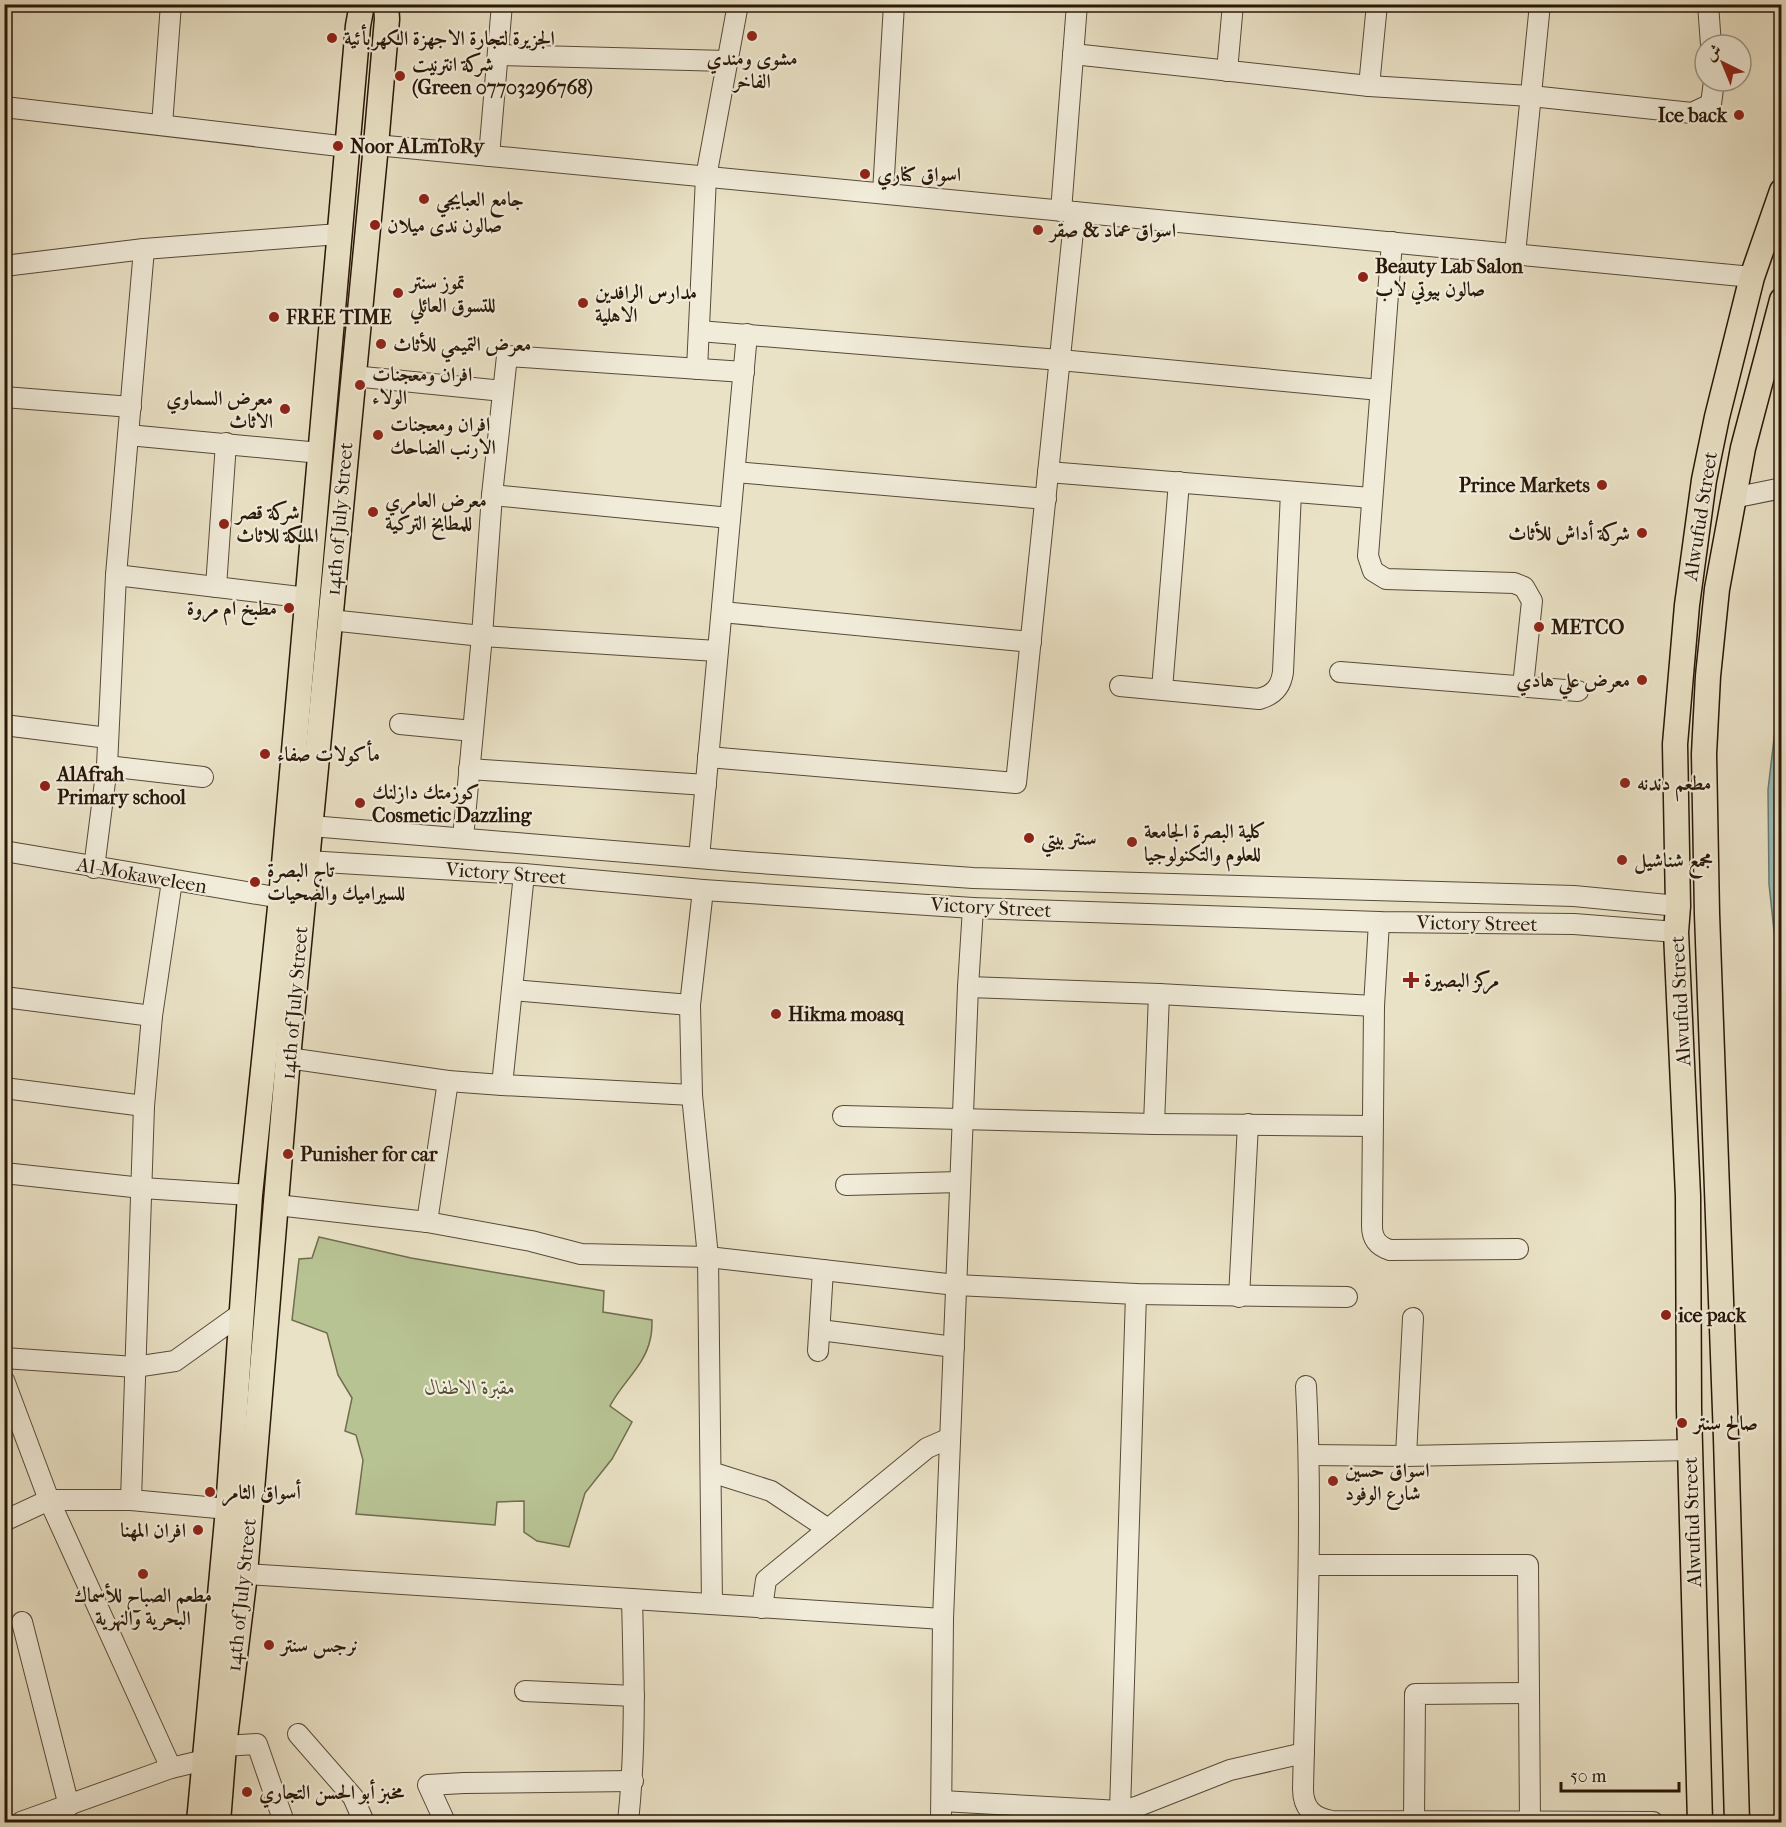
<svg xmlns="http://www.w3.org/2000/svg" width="1786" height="1827" font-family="'IM FELL French Canon',Amiri,serif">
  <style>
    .green { fill: #b8c394; stroke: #706d4e; stroke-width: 1.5 }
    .water { fill: #98bdb9; stroke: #6b7b72; stroke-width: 1.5 }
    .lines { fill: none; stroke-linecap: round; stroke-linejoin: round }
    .shore { stroke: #606a60; stroke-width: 1.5 }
    .minor-casing { stroke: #584a38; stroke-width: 22 }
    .major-casing { stroke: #281708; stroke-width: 27 }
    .minor { stroke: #f1ecda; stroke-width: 20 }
    .major { stroke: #eae2c6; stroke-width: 24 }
    .poi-dot { fill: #8f2418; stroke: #f1ecda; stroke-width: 2 }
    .labels { text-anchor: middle; stroke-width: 4.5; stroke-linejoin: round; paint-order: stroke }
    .poi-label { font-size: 20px; font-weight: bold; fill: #281708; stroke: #f1ecda; text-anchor: start }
    .street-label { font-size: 20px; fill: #281708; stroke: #f1ecda }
    .park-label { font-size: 20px; font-style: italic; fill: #534b32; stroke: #f1ecda }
  </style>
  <rect width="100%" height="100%" fill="#eae2c6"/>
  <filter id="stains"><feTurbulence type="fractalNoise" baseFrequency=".00333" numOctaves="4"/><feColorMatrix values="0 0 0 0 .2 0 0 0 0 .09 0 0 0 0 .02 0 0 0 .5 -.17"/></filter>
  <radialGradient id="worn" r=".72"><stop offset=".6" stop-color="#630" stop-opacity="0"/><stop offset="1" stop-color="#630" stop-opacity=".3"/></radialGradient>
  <path class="green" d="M319 1237 411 1258 604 1291 603 1312 652 1320C652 1327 652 1334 650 1340 645 1365 621 1384 610 1406L632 1422 612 1459 585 1493 569 1547 537 1541 524 1532V1501L497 1502 495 1525 356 1514 363 1460 356 1435 345 1431 352 1398 338 1375 327 1333 292 1320 299 1259 312 1258Z"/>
  <polygon class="water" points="1781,679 1782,997 1781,997 1769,884 1768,790"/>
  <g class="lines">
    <polyline class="shore" points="1782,731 1774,790 1775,884 1782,948"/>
    <defs>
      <g id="minor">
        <polyline points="1708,4 1711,45"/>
        <polyline points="1073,54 1369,86 1531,96 1692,113 1711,104 1714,81"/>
        <polyline points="498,55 727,61"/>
        <polyline points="1227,71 1233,4"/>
        <polyline points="1369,86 1377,4"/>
        <polyline points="4,107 348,147"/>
        <polyline points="162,125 171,4"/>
        <polyline points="376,145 1752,277"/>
        <polyline points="489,156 502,4"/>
        <polyline points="883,193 894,4"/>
        <polyline points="1061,211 1077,4"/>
        <polyline points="1392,242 1368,556 1373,571 1386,579 1514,583 1524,587 1532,601 1523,686"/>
        <polyline points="1515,254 1540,4"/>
        <polyline points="4,266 144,249 339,234"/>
        <polyline points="699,331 1060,360 1380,390"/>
        <polyline points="697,369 706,177 738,4"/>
        <polyline points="353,376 503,391"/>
        <polyline points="4,397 131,407"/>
        <polyline points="128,435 320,453"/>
        <polyline points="735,472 1046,499"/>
        <polyline points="1048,472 1371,498"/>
        <polyline points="492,495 730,518"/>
        <polyline points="1733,498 1782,488"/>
        <polyline points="116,575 308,598"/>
        <polyline points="216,587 226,443"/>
        <polyline points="722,612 1031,642"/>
        <polyline points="330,620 482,636 717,651"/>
        <polyline points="1340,672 1578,691"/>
        <path d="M1120 686 1259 699C1274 695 1281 687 1283 672L1291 492"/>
        <polyline points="1162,689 1179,482"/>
        <polyline points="400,724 473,731"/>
        <polyline points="4,725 108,738"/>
        <polyline points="708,757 1016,783 1075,212"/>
        <polyline points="107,766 203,777"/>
        <polyline points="469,769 706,785"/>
        <polyline points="311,826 746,862 973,878 1574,896 1678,906"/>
        <polyline points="463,838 482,636 492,495 507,356 744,372"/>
        <polyline points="4,851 281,898"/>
        <polyline points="699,858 747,334"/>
        <polyline points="307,861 524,874 703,890 973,908 1379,922 1574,924 1676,932"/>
        <polyline points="94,868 107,766 116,575 144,249"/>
        <polyline points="703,890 690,1005 692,1095 708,1257 712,1604"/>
        <path d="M1379 922 1374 1006 1372 1226C1372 1239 1378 1246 1390 1250L1518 1249"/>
        <polyline points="968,987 1159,994 1374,1006"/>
        <polyline points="512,990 690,1005"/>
        <polyline points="4,997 152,1016"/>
        <polyline points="288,1058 448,1081 502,1085 692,1095"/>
        <polyline points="502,1085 524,874"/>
        <polyline points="4,1088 144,1106"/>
        <polyline points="843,1116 1154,1124 1372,1126"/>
        <polyline points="1154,1124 1159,994"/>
        <polyline points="4,1173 142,1188 250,1195"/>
        <polyline points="846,1185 960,1182"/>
        <polyline points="277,1205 427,1222 531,1241 581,1254 708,1257 956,1285 1136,1294 1347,1297"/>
        <polyline points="427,1222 448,1081"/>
        <polyline points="1239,1297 1248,1124"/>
        <polyline points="820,1330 954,1347"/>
        <polyline points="818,1351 823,1270"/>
        <polyline points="4,1358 135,1367 175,1361 242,1313"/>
        <polyline points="4,1380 49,1500 171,1768"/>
        <path d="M1306 1386C1313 1520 1306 1654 1303 1789 1303 1808 1313 1818 1332 1821L1653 1822"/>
        <polyline points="1309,1455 1406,1456 1691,1450"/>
        <polyline points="1406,1456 1413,1318"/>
        <polyline points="711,1472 771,1491 828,1529"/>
        <polyline points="131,1500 144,1106 152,1016 172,881"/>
        <polyline points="4,1521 49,1500 131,1500 228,1509"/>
        <polyline points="1310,1565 1528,1565 1530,1822"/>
        <polyline points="245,1574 943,1619"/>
        <polyline points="762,1608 766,1580 927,1448 950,1438"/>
        <polyline points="22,1622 69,1806"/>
        <polyline points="525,1691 634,1696"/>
        <polyline points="298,1734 353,1797 364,1822"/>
        <polyline points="224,1746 257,1744 284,1822"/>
        <polyline points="942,1801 1120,1811 1136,1807 1230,1770 1304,1753"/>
        <polyline points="1414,1821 1415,1694 1529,1693"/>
        <polyline points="21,1822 171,1768 205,1760"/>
        <polyline points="445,1822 428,1785 464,1783 633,1781"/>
        <path d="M628 1822C636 1748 634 1674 632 1599"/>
        <polyline points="941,1822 943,1619 968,987 973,908"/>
        <polyline points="1124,1822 1120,1811 1136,1294"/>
      </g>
      <g id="major">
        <polyline points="199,1822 228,1509 250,1195 281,898 358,26 362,4"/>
        <polyline points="218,1822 224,1746 245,1574 288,1058 376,145 387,19 386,4"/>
        <polyline points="1700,1822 1689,1409 1688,1196 1676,932 1678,906 1675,744 1687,605 1704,480 1717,417 1752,277 1782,191"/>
        <polyline points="1737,1822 1726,1438 1707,914 1704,754 1708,676 1717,589 1743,448 1782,300"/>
      </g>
    </defs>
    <use href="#minor" class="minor-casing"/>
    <use href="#major" class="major-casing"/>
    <use href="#minor" class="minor"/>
    <use href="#major" class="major"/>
  </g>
  <g class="poi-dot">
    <circle cx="752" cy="36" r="6"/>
    <circle cx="332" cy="38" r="6"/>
    <circle cx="400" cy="76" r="6"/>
    <circle cx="1739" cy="115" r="6"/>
    <circle cx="338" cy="146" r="6"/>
    <circle cx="865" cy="174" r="6"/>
    <circle cx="424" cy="199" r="6"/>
    <circle cx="375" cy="225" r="6"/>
    <circle cx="1038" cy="230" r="6"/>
    <circle cx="1363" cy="277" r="6"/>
    <circle cx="398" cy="293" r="6"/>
    <circle cx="583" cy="303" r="6"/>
    <circle cx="274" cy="317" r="6"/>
    <circle cx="381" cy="344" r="6"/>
    <circle cx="360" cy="385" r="6"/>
    <circle cx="285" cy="409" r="6"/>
    <circle cx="378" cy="435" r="6"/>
    <circle cx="1602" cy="485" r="6"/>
    <circle cx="373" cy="512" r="6"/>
    <circle cx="224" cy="524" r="6"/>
    <circle cx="1642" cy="533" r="6"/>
    <circle cx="289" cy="608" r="6"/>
    <circle cx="1539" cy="627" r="6"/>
    <circle cx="1642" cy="680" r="6"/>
    <circle cx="265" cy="754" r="6"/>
    <circle cx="1625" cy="783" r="6"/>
    <circle cx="45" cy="786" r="6"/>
    <circle cx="360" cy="803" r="6"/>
    <circle cx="1029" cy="838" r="6"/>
    <circle cx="1132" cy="842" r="6"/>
    <circle cx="1622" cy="860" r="6"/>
    <circle cx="255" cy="882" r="6"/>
    <path d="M1408 971h6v6h6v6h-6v6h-6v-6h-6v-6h6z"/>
    <circle cx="776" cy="1014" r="6"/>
    <circle cx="288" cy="1154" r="6"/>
    <circle cx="1666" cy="1315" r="6"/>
    <circle cx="1682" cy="1423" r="6"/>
    <circle cx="1333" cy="1481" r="6"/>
    <circle cx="210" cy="1492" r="6"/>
    <circle cx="198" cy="1530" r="6"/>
    <circle cx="143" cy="1574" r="6"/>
    <circle cx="269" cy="1645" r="6"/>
    <circle cx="247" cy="1792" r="6"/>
  </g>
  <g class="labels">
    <g class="poi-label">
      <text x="344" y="45">الجزيرة لتجارة الاجهزة الكهربأئية</text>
      <text x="752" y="65" text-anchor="middle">مشوى ومندي<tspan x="752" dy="23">الفاخر</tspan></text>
      <text x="412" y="71">شركة انترنيت<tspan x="412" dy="23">(Green 07703296768)</tspan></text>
      <text x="1727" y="122" text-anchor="end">Ice back</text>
      <text x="350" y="153">Noor ALmToRy</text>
      <text x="877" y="181">اسواق كناري</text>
      <text x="436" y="206">جامع العبايجي</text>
      <text x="387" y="232">صالون ندى ميلان</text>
      <text x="1050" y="237">اسواق عماد &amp; صقر</text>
      <text x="1375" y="273">Beauty Lab Salon<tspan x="1375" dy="23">صالون بيوتي لاب</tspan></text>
      <text x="410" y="289">تموز سنتر<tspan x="410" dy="23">للتسوق العائلي</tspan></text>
      <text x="595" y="299">مدارس الرافدين<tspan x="595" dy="23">اﻻهلية</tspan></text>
      <text x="286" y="324">FREE TIME</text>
      <text x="393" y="351">معرض التميمي للأثاث</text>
      <text x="372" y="381">افران ومعجنات<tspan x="372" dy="23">الولاء</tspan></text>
      <text x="273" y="405" text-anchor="end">معرض السماوي<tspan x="273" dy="23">الاثاث</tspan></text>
      <text x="390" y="431">افران ومعجنات<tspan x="390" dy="23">الارنب الضاحك</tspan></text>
      <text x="1590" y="492" text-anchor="end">Prince Markets</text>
      <text x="385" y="507">معرض العامري<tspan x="385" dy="23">للمطابخ التركية</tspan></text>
      <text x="236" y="519">شركة قصر<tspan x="236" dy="23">الملكة للاثاث</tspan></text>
      <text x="1630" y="540" text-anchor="end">شركة أداش للأثاث</text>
      <text x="277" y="615" text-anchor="end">مطبخ ام مروة</text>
      <text x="1551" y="634">METCO</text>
      <text x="1630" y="687" text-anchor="end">معرض علي هادي</text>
      <text x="277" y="761">مأكولات صفاء</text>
      <text x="57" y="781">AlAfrah<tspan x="57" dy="23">Primary school</tspan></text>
      <text x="1637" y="790">مطعم دندنه</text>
      <text x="372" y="799">كوزمتك دازلنك<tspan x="372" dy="23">Cosmetic Dazzling</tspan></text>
      <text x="1144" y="838">كلية البصرة الجامعة<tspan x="1144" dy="23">للعلوم والتكنولوجيا</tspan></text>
      <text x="1041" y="845">سنتر بيتي</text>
      <text x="1634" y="867">مجمع شناشيل</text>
      <text x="267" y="877">تاج البصرة<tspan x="267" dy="23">للسيراميك والصحيات</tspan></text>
      <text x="1424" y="987">مركز البصيرة</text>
      <text x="788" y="1021">Hikma moasq</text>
      <text x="300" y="1161">Punisher for car</text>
      <text x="1678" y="1322">ice pack</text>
      <text x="1694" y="1430">صالح سنتر</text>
      <text x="1345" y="1477">اسواق حسين<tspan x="1345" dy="23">شارع الوفود</tspan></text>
      <text x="222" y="1499">أسواق الثامر</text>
      <text x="186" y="1537" text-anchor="end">افران المهنا</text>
      <text x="143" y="1602" text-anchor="middle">مطعم الصباح للأسماك<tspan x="143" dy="23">البحرية والنهرية</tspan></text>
      <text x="281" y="1652">نرجس سنتر</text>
      <text x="259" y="1799">مخبز أبو الحسن التجاري</text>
    </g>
    <g class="street-label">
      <text transform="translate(1700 516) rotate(-81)" y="7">Alwufud Street</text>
      <text transform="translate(339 519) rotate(-85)" y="7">14th of July Street</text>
      <text transform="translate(506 873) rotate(4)" y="7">Victory Street</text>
      <text transform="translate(142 875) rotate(10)" y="7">Al-Mokaweleen</text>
      <text transform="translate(991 907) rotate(3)" y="7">Victory Street</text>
      <text transform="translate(1477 923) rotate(1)" y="7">Victory Street</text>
      <text transform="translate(1680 1001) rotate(-93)" y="7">Alwufud Street</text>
      <text transform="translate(294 1003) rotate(-85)" y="7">14th of July Street</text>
      <text transform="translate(1692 1522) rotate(-92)" y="7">Alwufud Street</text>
      <text transform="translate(241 1595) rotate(-84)" y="7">14th of July Street</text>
    </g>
    <g class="park-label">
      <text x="470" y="1394">مقبرة الاطفال</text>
    </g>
  </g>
  <rect width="1786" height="1827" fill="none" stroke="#eae2c6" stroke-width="24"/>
  <rect x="6" y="6" width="1774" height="1815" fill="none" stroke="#281708" stroke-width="3"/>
  <rect x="12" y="12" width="1762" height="1803" fill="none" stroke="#281708" stroke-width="1.5"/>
  <g transform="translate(1723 63) rotate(317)"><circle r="28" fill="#f1ecda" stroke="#a19786" stroke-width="1.5"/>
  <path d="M0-4.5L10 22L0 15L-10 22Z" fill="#8f2418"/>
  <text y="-9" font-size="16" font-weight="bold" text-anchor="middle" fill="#281708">ش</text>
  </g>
  <path d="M1561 1782v9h118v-9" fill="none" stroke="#281708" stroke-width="3"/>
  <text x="1570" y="1782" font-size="18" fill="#281708" stroke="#f1ecda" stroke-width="4.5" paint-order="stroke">50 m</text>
  <rect width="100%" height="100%" filter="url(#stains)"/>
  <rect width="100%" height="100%" fill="url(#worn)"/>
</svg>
